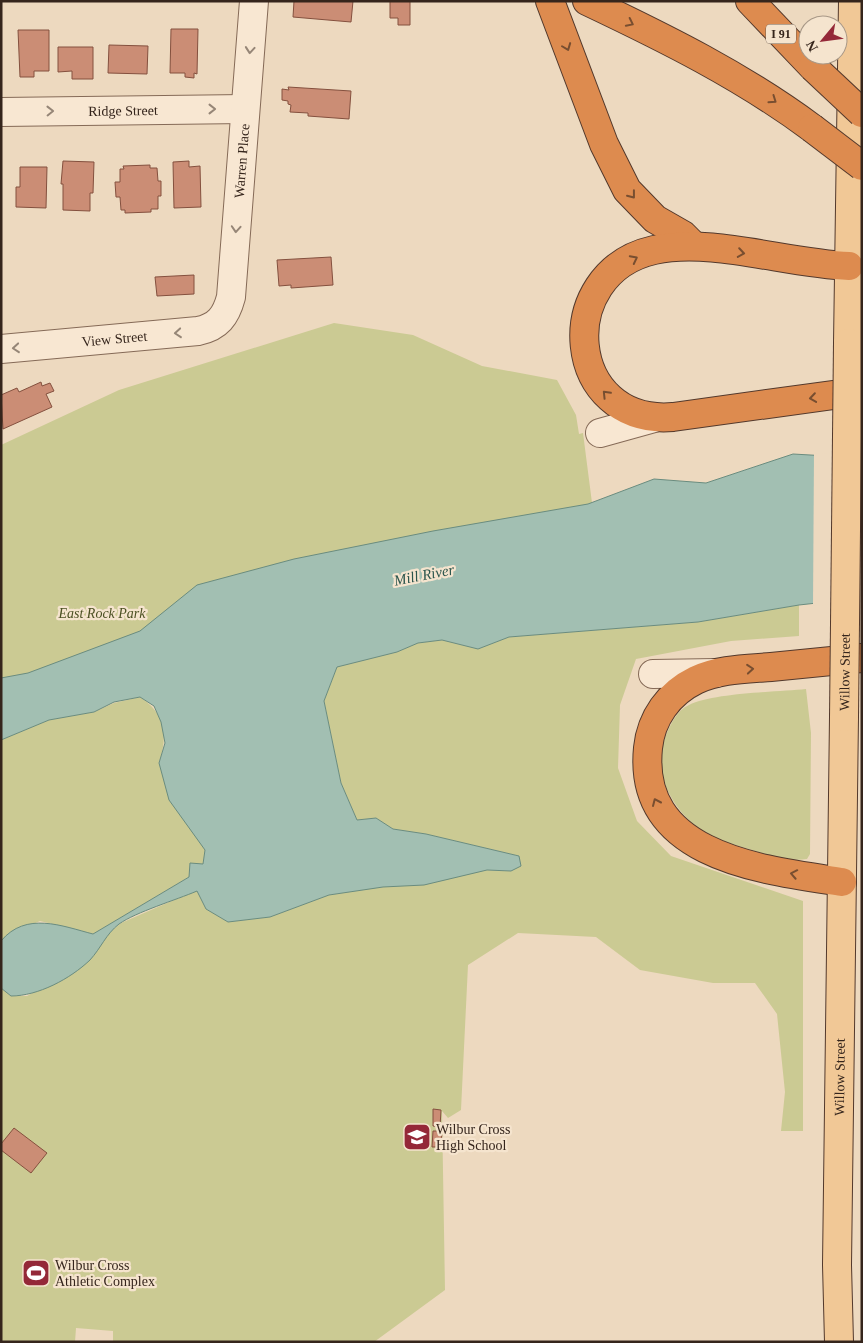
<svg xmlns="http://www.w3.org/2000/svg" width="863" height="1343" font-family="'Times New Roman',serif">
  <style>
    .green { fill: #cbca93 }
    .water { fill: #a2bfb2; stroke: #6a8c7f }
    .pier { fill: #edd9bf }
    .building { fill: #cb8d75; stroke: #84503e }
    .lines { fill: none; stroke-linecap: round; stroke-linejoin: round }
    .minor-casing { stroke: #856a57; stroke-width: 30 }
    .major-casing { stroke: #53392c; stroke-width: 30 }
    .highway-casing { stroke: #53392c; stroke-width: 30 }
    .minor { stroke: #f8e7d2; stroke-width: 28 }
    .major { stroke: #f1c896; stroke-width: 28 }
    .highway { stroke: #dd8b4f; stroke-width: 28 }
    .major-bridge-casing { stroke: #53392c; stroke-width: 30; stroke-linecap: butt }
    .highway-bridge-casing { stroke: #53392c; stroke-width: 30; stroke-linecap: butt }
    .major-bridge { stroke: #f1c896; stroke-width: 28 }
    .highway-bridge { stroke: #dd8b4f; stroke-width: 28 }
    .oneway { stroke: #784e30 }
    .oneway2 { stroke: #968677 }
    .labels { text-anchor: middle; stroke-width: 4.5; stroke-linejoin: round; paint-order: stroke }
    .shield { fill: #f5e4ce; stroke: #6f5e51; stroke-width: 1 }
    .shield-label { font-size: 12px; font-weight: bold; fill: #35251c }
    .street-label { font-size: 14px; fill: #35251c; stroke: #f5e4ce }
    .park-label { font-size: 14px; font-style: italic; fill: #4c5123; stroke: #f5e4ce }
    .poi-label { font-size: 14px; fill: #35251c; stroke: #f5e4ce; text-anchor: start }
    .water-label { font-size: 15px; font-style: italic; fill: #2b554c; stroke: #f5e4ce }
  </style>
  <rect width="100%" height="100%" fill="#edd9bf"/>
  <g class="green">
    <polygon points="334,323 413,335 482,366 557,380 576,415 579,434 583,433 595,526 1,716 1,445 119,390"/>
    <polygon points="799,605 799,636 731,641 636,659 620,705 618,768 637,821 671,856 803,901 803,1131 781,1131 785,1092 777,1014 755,983 713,983 640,970 596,937 518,933 468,965 461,1110 448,1118 442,1111 445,1290 374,1342 113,1342 113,1331 76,1328 75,1342 1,1342 1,988 11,996 27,996 90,959 106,935 121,923 197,890 206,909 228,922 270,917 329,895 487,870 511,871 519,856 426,834 393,829 376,818 357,820 341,783 324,701 337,667 397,652 418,643 442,640 478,649 509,637 698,622"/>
    <path d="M806 689 811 733 810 854 807 859C790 862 772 856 755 851 738 846 717 840 702 830 673 812 651 771 665 738 670 725 676 711 689 705 713 693 777 692 806 689Z"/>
    <path d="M140 697C166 714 168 735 159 763L205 850 203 864 189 877 93 934 40 921 6 936 1 941V740L49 720 94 712 114 703Z"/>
  </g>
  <path class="water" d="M793 454 862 458V598L799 605 698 622 509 637 478 649 442 640 418 643 397 652 337 667 324 701 341 783 357 820 376 818 393 829 426 834 519 856 521 866 511 871 487 870 424 885 383 887 329 895 270 917 228 922 206 909 197 891C176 900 136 912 119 924 106 934 101 948 90 960 70 979 38 996 11 996L1 988V941C26 911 62 926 93 934L189 877 190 863 203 864 205 850 169 800 159 763 165 743 161 722 154 706 140 697 114 702 94 712 49 720 1 740V678L28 673 140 631 197 585 294 559 433 531 588 504 654 479 706 483Z"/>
  <polygon class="pier" points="814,453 862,455 862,601 813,606"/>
  <g class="building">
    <polygon points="294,1 353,1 351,22 293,17"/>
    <polygon points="390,1 410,1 410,25 398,25 398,18 390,18"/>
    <polygon points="171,29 198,29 197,74 194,73 194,78 185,77 185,73 170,73"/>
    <polygon points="18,30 49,30 49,71 34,71 34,77 20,77"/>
    <polygon points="109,45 148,46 147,74 108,73"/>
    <polygon points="58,47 93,47 93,79 72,79 72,71 58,72"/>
    <polygon points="288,87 351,91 349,119 308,116 308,113 290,112 291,105 288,104 288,101 282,100 282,89 289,90"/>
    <polygon points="63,161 94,162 93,193 90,193 90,211 63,210 63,184 61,184"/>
    <polygon points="189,161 189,167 200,166 201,207 174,208 173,162"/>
    <polygon points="150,165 150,168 157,168 158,181 161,181 161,196 158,196 158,209 151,209 151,212 125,213 125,210 121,210 120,197 116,197 115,182 120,182 120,169 124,169 123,166"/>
    <polygon points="20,167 47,167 46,208 16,207 16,187 20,187"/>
    <polygon points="331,257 333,285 291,288 291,285 279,286 277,260"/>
    <polygon points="194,275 194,294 157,296 155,277"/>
    <polygon points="41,382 42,386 50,383 54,391 46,394 52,407 3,429 1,395 17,388 19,392"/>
    <polygon points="433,1109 441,1110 440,1127 433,1126"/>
    <polygon points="14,1128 47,1153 31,1173 1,1150 1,1144"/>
    <polygon points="433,1131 442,1131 441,1147 432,1147"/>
  </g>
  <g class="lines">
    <defs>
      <g id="minor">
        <path id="s1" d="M1 112 245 109"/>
        <path id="s2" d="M1 349 198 331C218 327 226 316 231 297L254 1"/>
        <polyline points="600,433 654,418"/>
        <polyline points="653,674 716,673"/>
      </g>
      <g id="major">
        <polyline points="848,343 853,1"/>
        <path id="s3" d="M839 1342 837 1265 844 717"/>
      </g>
      <g id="highway">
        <polyline points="550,1 604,144 627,190 655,219 683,235 693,245"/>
        <path d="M587 1C665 38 742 76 812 128"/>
        <polyline points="750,1 813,67"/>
        <path d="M849 266C788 264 711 237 654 250 552 273 565 426 673 417L862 391"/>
        <path d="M842 882C763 870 637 857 648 748 651 718 669 693 696 680 719 669 746 669 771 667 801 664 831 661 862 658"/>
      </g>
    </defs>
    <use href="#minor" class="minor-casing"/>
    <use href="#major" class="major-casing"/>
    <use href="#highway" class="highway-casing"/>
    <use href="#minor" class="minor"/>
    <use href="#major" class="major"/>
    <use href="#highway" class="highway"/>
    <defs>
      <g id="major-bridge">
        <path id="s4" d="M844 717 848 343"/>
      </g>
      <g id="highway-bridge">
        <polyline points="813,67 862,113"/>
        <polyline points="812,128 862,166"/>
      </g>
    </defs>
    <use href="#major-bridge" class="major-bridge-casing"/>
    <use href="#highway-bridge" class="highway-bridge-casing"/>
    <use href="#major-bridge" class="major-bridge"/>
    <use href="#highway-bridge" class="highway-bridge"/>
  </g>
  <defs><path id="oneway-chevron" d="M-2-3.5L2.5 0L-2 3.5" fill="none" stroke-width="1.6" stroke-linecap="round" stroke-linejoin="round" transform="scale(1.25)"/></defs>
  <g class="oneway">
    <use href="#oneway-chevron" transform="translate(630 23) rotate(26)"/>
    <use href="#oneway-chevron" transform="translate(567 47) rotate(69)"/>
    <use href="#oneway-chevron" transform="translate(773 100) rotate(35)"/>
    <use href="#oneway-chevron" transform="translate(632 195) rotate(52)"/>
    <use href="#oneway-chevron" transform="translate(741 253) rotate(9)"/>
    <use href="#oneway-chevron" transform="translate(634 259) rotate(-27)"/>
    <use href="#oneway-chevron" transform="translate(606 394) rotate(-134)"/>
    <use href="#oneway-chevron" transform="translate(813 398) rotate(172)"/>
    <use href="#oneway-chevron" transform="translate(750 669) rotate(-5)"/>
    <use href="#oneway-chevron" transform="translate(656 802) rotate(-114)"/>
    <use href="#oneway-chevron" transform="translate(794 874) rotate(-169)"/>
  </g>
  <g class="oneway2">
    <use href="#oneway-chevron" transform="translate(250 50) rotate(95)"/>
    <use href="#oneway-chevron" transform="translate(212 109)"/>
    <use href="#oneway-chevron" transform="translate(50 111) rotate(-1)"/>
    <use href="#oneway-chevron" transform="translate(236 229) rotate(94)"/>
    <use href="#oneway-chevron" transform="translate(178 333) rotate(175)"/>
    <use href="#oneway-chevron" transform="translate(16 348) rotate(175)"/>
  </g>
  <defs>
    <symbol id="school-square" viewBox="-11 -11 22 22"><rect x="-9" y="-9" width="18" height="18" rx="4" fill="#942838" stroke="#f5e4ce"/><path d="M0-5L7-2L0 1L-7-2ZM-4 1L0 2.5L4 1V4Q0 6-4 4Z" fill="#fff"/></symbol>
    <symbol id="stadium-square" viewBox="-11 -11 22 22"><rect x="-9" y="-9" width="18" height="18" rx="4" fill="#942838" stroke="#f5e4ce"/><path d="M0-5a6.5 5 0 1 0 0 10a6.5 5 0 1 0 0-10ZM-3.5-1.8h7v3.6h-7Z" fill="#fff"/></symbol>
  </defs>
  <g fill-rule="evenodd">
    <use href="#school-square" x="401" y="1121" width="32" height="32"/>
    <use href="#stadium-square" x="20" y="1257" width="32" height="32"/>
  </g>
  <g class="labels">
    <rect class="shield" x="766" y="24.5" width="30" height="19" rx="4"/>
    <g class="shield-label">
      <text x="781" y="38">I 91</text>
    </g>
    <g class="street-label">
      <text dy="5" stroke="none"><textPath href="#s1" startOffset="122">Ridge Street</textPath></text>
      <text dy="5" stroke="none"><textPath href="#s2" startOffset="385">Warren Place</textPath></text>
      <text dy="5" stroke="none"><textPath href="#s2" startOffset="114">View Street</textPath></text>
      <text dy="5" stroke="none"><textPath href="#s4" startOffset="45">Willow Street</textPath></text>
      <text dy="5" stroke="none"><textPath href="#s3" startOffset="265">Willow Street</textPath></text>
    </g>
    <g class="park-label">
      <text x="102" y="618">East Rock Park</text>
    </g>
    <g class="poi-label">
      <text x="436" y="1134">Wilbur Cross<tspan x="436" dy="16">High School</tspan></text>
      <text x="55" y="1270">Wilbur Cross<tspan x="55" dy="16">Athletic Complex</tspan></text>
    </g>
    <g class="water-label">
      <text transform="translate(424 575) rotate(-11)" y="5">Mill River</text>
    </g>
  </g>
  <rect width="863" height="1343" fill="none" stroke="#35251c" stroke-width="5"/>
  <g transform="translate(823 40) rotate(241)"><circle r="24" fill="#f5e4ce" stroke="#a89887"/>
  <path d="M0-4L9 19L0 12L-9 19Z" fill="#942838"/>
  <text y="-8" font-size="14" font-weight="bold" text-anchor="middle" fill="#35251c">N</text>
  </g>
</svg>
